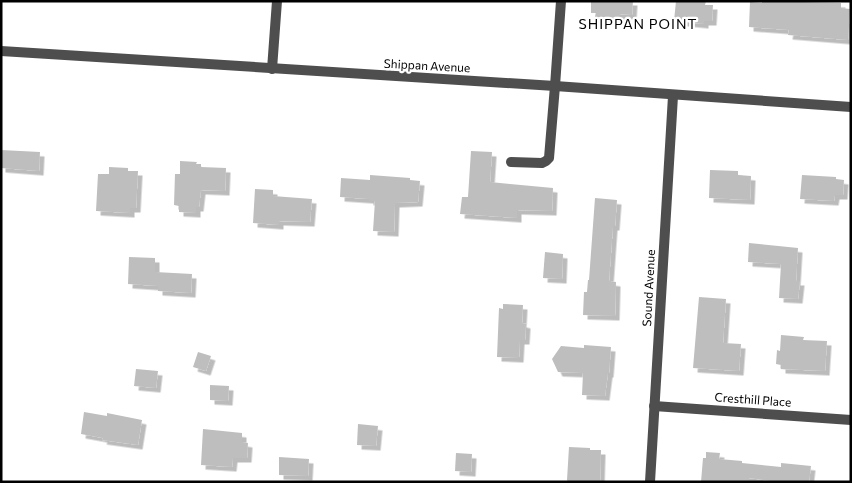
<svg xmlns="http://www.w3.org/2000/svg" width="852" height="483" font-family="Commissioner,sans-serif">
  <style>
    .building { fill: #bebebe; filter: url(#shadow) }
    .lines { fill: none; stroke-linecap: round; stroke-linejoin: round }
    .lane { stroke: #4e4e4e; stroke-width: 10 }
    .street { stroke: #4e4e4e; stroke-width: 10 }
    .labels { text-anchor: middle; stroke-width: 4.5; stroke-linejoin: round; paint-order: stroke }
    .street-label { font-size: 12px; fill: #000; stroke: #fff }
    .neighbourhood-label { font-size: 14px; letter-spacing: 1px; fill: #000; stroke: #fff }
  </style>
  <defs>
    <filter id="shadow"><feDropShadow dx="4.5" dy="4.5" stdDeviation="0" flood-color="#0004"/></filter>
  </defs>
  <rect width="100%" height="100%" fill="#fff"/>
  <g class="building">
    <polygon points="591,1 633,1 632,15 620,14 620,18 595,17 596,13 591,13"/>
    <polygon points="676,1 706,1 705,5 713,5 712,21 704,21 704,24 674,21"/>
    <polygon points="762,1 841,3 841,8 850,9 848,40 788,35 789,30 749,27 750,2 762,3"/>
    <polygon points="1,150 40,152 39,171 1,168"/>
    <polygon points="471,151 492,152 490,182 553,188 552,211 517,210 517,218 460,214 462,197 468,197"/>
    <polygon points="180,161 197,162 196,164 201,164 201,167 226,168 225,191 201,190 199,207 196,207 196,213 179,212 179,206 174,205 175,174 180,174"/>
    <polygon points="109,167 128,168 128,171 138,171 136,208 130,208 130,213 96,211 98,174 109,174"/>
    <polygon points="710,170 738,171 738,175 751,176 750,200 709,198"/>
    <polygon points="370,175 410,178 410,180 420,181 418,202 395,203 394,232 373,231 375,201 369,201 369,199 340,197 341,178 370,180"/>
    <polygon points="802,175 836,177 836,179 844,180 843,195 835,195 834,201 800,199"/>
    <polygon points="255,189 273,190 273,196 312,199 310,222 279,221 279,225 253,223"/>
    <polygon points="595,198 617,200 615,226 613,226 609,281 616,282 615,316 583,315 584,292 587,292 588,280 589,280"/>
    <polygon points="749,243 798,248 796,281 800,281 798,299 779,298 781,264 748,262"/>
    <polygon points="545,252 563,254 562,279 543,278"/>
    <polygon points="129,257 155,258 155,272 192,274 191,293 158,291 158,286 128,284"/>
    <polygon points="699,297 726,299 723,343 741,344 739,371 693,368"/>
    <polygon points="503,304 523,305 522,323 526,324 525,340 520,340 519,358 497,357 499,308 503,309"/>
    <polygon points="781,335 804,337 803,340 827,341 825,371 781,369 781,365 776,364 777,350 780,351"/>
    <polygon points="584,345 611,347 609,373 608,373 605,396 582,395 583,373 558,372 552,359 561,346 584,348"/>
    <polygon points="198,352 211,356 206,371 193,367"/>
    <polygon points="136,369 158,371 156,388 134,386"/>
    <polygon points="210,385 229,386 228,401 210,400"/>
    <polygon points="84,412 107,416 107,413 142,420 138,445 102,440 103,438 81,434"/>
    <polygon points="358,424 378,426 376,446 357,445"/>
    <polygon points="203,429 242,433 242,442 248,443 247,458 233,458 232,467 201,465"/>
    <polygon points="569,447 590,448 590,450 601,450 600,482 568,482 567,480"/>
    <polygon points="706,452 720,453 719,459 742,461 742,463 781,467 781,463 811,466 809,482 778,482 749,478 749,482 701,482 703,458 706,458"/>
    <polygon points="456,453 472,454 471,472 455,471"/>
    <polygon points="279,457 309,459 308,476 279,475"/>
  </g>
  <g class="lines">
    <polyline class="lane" points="511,162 542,163 546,161 549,158 555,86"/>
    <g class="street">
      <polyline points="1,51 555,86 851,107"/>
      <polyline points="272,69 277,1"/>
      <polyline points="555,86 561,1"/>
      <polyline points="654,406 851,420"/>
      <polyline points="650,482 673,96"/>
    </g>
  </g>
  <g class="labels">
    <g class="street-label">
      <text transform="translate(427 66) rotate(3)" y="4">Shippan Avenue</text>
      <text transform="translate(649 288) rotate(-87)" y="4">Sound Avenue</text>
      <text transform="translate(753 400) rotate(4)" y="4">Cresthill Place</text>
    </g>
    <g class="neighbourhood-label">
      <text x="638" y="29">SHIPPAN POINT</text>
    </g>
  </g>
  <rect width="852" height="483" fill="none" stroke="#000000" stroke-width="5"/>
</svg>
